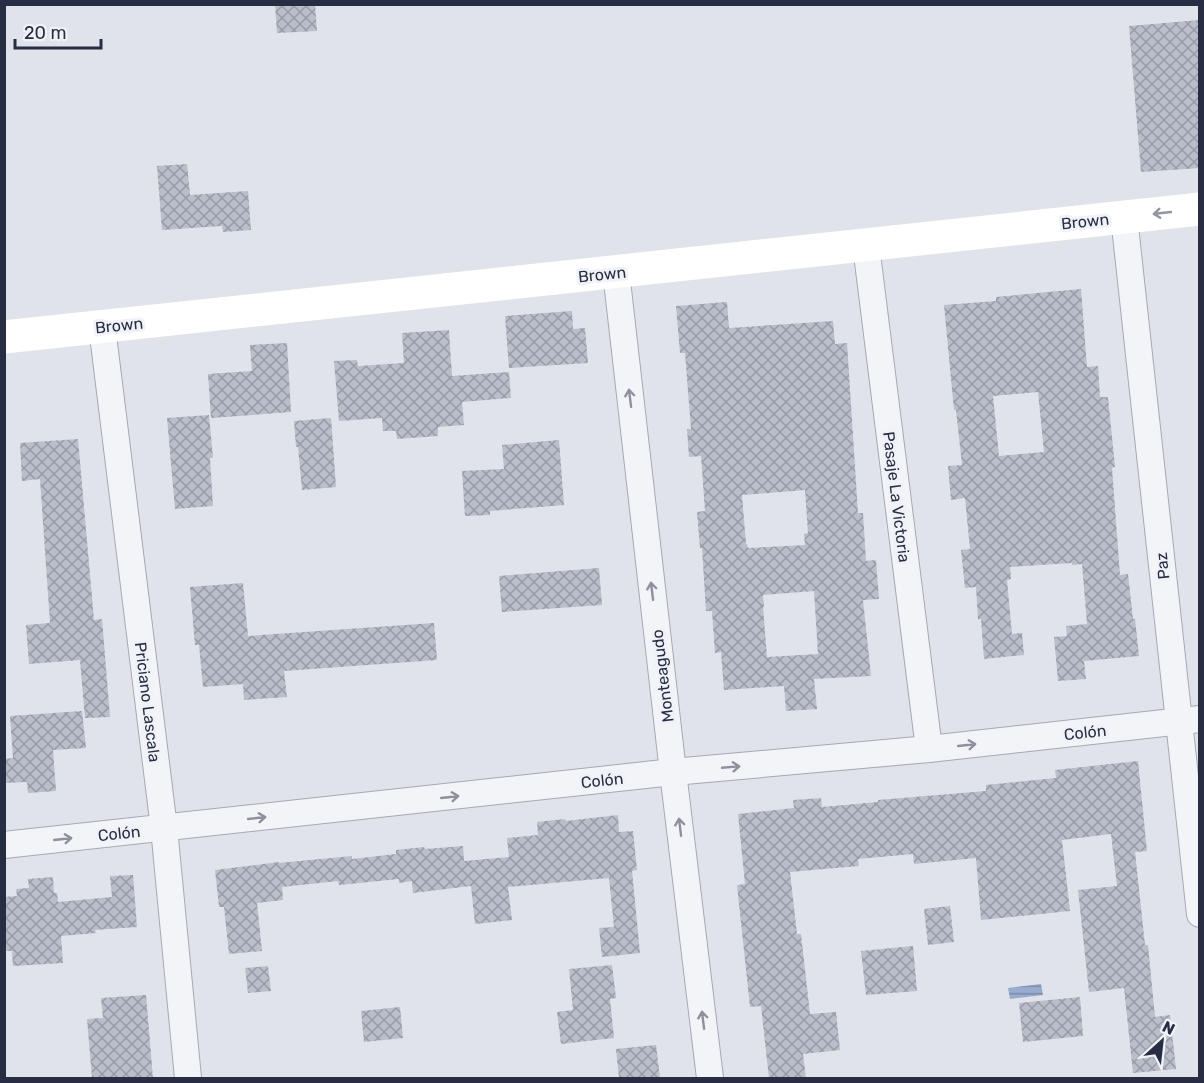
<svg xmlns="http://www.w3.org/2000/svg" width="1204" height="1083" font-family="Rubik,sans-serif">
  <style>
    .water { fill: url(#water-rules) }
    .building { fill: url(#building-cross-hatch); fill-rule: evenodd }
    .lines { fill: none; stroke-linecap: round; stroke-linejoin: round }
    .street-casing { stroke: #a5a9b5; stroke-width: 28 }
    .street { stroke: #f3f4f8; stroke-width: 26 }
    .secondary { stroke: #fff; stroke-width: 33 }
    .oneway { stroke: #9396a2 }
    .oneway2 { stroke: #8d919e }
    .labels { text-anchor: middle; stroke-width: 6; stroke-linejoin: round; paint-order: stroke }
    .street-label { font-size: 16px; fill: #272e44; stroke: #f0f2f8 }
  </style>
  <defs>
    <pattern id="water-rules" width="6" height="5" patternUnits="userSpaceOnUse" patternTransform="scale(1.5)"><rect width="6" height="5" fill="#97acce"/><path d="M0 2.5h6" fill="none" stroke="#7b8ca9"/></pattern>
    <pattern id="building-cross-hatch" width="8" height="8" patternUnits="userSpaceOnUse" patternTransform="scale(1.5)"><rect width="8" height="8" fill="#babecb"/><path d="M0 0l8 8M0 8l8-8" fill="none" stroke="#979ba6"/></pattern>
  </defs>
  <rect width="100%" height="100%" fill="#e0e3ea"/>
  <polygon class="water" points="1041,984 1043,995 1010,999 1008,988"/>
  <g class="building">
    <polygon points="275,4 315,4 317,31 277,33"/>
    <polygon points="1200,20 1200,168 1141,172 1129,26"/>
    <polygon points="187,164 190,195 248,191 251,230 223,232 222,226 162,230 157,166"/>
    <path d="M1081 289 1087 367 1098 366 1100 397H1108L1115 467 1112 468 1120 575 1128 574 1133 619H1135L1139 656 1084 661 1086 679 1058 681 1054 637 1067 636 1066 626 1087 624 1082 564 1072 565V563L1010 567 1011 579 1007 580 1012 634 1022 633 1024 655 984 659 981 619H978L976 587 965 588 961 550 970 549 965 498 951 500 948 466 962 465 956 410H954L944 305 996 301V297ZM1038 392 1044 452 999 456 993 396Z"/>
    <path d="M727 302 729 328 833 321 835 344 847 343 858 513H863L866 561 876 560 879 599 863 600 871 676 814 679 817 709 786 711 784 686 724 690 721 652 715 653 712 611H706L702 548H700L697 512 705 511 701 456 689 457 687 429H691L685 353H680L676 306ZM805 490 808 533 804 534 805 545 748 548 747 544H746L742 495ZM814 591 818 654 767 657 763 607H764L763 595Z"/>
    <polygon points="572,311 573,329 585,328 588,363 509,368 505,316"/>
    <polygon points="449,330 452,376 509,372 511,398 462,402 464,425 438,427 438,436 397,439 396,431 383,431 382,418 339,421 334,361 357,360 358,366 404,363 402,333"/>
    <polygon points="287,343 291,412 211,418 208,374 252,371 250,345"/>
    <polygon points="209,415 213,458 210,458 213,506 175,509 167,418"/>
    <polygon points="331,418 336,487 302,490 298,447 296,447 294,421"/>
    <polygon points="78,439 94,620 102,619 110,717 85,718 80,660 29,664 26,625 50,623 40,479 22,481 20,443"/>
    <polygon points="559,440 564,505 490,511 490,515 465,516 462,471 504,469 502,445"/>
    <polygon points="599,568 602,605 502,612 499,576"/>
    <polygon points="243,583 248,636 434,623 437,660 284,671 287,697 244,700 243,684 203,687 199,645 195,645 190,587"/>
    <polygon points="82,711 86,748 53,750 56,791 28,793 27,782 4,783 4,759 13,758 10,716"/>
    <polygon points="1138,761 1147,851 1135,852 1145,945 1148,945 1155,1017 1170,1015 1176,1069 1133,1073 1124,988 1089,992 1078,890 1117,886 1111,834 1062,840 1070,911 981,920 976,858 914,864 913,854 858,859 859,866 790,872 797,934 801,934 810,1014 836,1012 840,1050 803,1054 806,1078 769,1078 761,1006 750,1007 737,885 745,884 738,814 794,808 793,800 821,798 822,807 878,802 878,800 986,791 986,785 1056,778 1055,770"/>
    <polygon points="618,815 619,832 633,831 637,870 632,871 640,953 602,957 599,928 614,927 609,878 508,887 512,920 475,924 471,886 413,893 412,881 399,883 399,879 339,885 338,881 282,887 283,900 257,903 262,951 229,954 224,907 219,907 215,870 279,862 279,863 352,856 352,859 396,854 396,850 424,847 425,849 463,846 464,861 509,857 507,838 538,835 537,822 565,819 566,821"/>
    <polygon points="133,875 137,927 95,930 96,933 61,936 63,963 13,966 12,951 4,951 4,897 17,896 16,889 29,888 28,879 53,877 54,893 57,893 58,902 112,897 110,876"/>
    <polygon points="950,906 954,942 928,945 924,909"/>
    <polygon points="913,946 917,991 866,995 861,951"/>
    <polygon points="612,965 616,998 610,999 614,1038 561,1044 557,1012 573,1010 569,969"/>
    <polygon points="268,966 271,991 248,993 245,968"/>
    <polygon points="146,995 153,1078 92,1078 87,1019 103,1018 101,998"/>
    <polygon points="1080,997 1083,1036 1023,1042 1019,1003"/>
    <polygon points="400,1007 403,1038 364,1042 361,1011"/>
    <polygon points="656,1045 660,1078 619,1078 616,1049"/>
  </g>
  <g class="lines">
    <defs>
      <g id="street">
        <polyline points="1124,217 1200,914"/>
        <polyline points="866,246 929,749"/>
        <polyline points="616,272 673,772 710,1078"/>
        <polyline points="102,327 164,828 188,1078"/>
        <polyline points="4,845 673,772 929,749 1200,719"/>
      </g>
    </defs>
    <use href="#street" class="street-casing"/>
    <use href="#street" class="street"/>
    <polyline class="secondary" points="4,337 1200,209"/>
  </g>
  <defs><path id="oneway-shaft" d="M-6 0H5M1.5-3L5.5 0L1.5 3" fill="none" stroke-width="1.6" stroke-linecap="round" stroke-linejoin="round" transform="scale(1.5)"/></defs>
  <use class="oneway" href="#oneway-shaft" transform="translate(1162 213) rotate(174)"/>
  <g class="oneway2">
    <use href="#oneway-shaft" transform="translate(630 398) rotate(-97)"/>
    <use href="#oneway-shaft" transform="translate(652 591) rotate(-97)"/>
    <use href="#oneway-shaft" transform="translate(967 745) rotate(-6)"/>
    <use href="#oneway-shaft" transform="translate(731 767) rotate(-5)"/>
    <use href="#oneway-shaft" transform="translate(450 797) rotate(-6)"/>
    <use href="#oneway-shaft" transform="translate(257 818) rotate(-6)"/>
    <use href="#oneway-shaft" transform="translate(680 827) rotate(-97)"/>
    <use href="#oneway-shaft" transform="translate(63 839) rotate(-6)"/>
    <use href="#oneway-shaft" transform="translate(703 1020) rotate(-97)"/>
  </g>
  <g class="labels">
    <g class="street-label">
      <text transform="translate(1085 221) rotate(-6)" y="6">Brown</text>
      <text transform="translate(602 274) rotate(-6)" y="6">Brown</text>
      <text transform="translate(119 325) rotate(-6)" y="6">Brown</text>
      <text transform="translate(897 497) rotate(83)" y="6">Pasaje La Victoria</text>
      <text transform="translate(1162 566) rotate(-96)" y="6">Paz</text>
      <text transform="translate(662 676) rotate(-97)" y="6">Monteagudo</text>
      <text transform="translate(148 702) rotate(83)" y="6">Priciano Lascala</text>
      <text transform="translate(1085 732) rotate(-6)" y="6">Colón</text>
      <text transform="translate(602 780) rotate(-6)" y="6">Colón</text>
      <text transform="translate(119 833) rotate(-6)" y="6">Colón</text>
    </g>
  </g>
  <rect width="1204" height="1083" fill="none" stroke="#272e44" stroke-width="12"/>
  <g transform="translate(1162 1041) rotate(27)" stroke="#f0f2f8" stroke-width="4.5" paint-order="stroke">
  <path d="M0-4.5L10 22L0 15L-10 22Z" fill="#272e44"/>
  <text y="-9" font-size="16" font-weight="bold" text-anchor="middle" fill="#272e44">N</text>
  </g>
  <path d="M15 39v9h86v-9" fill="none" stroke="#272e44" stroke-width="3"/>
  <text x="24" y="39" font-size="18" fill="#272e44" stroke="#f0f2f8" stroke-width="4.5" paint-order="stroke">20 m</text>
</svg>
